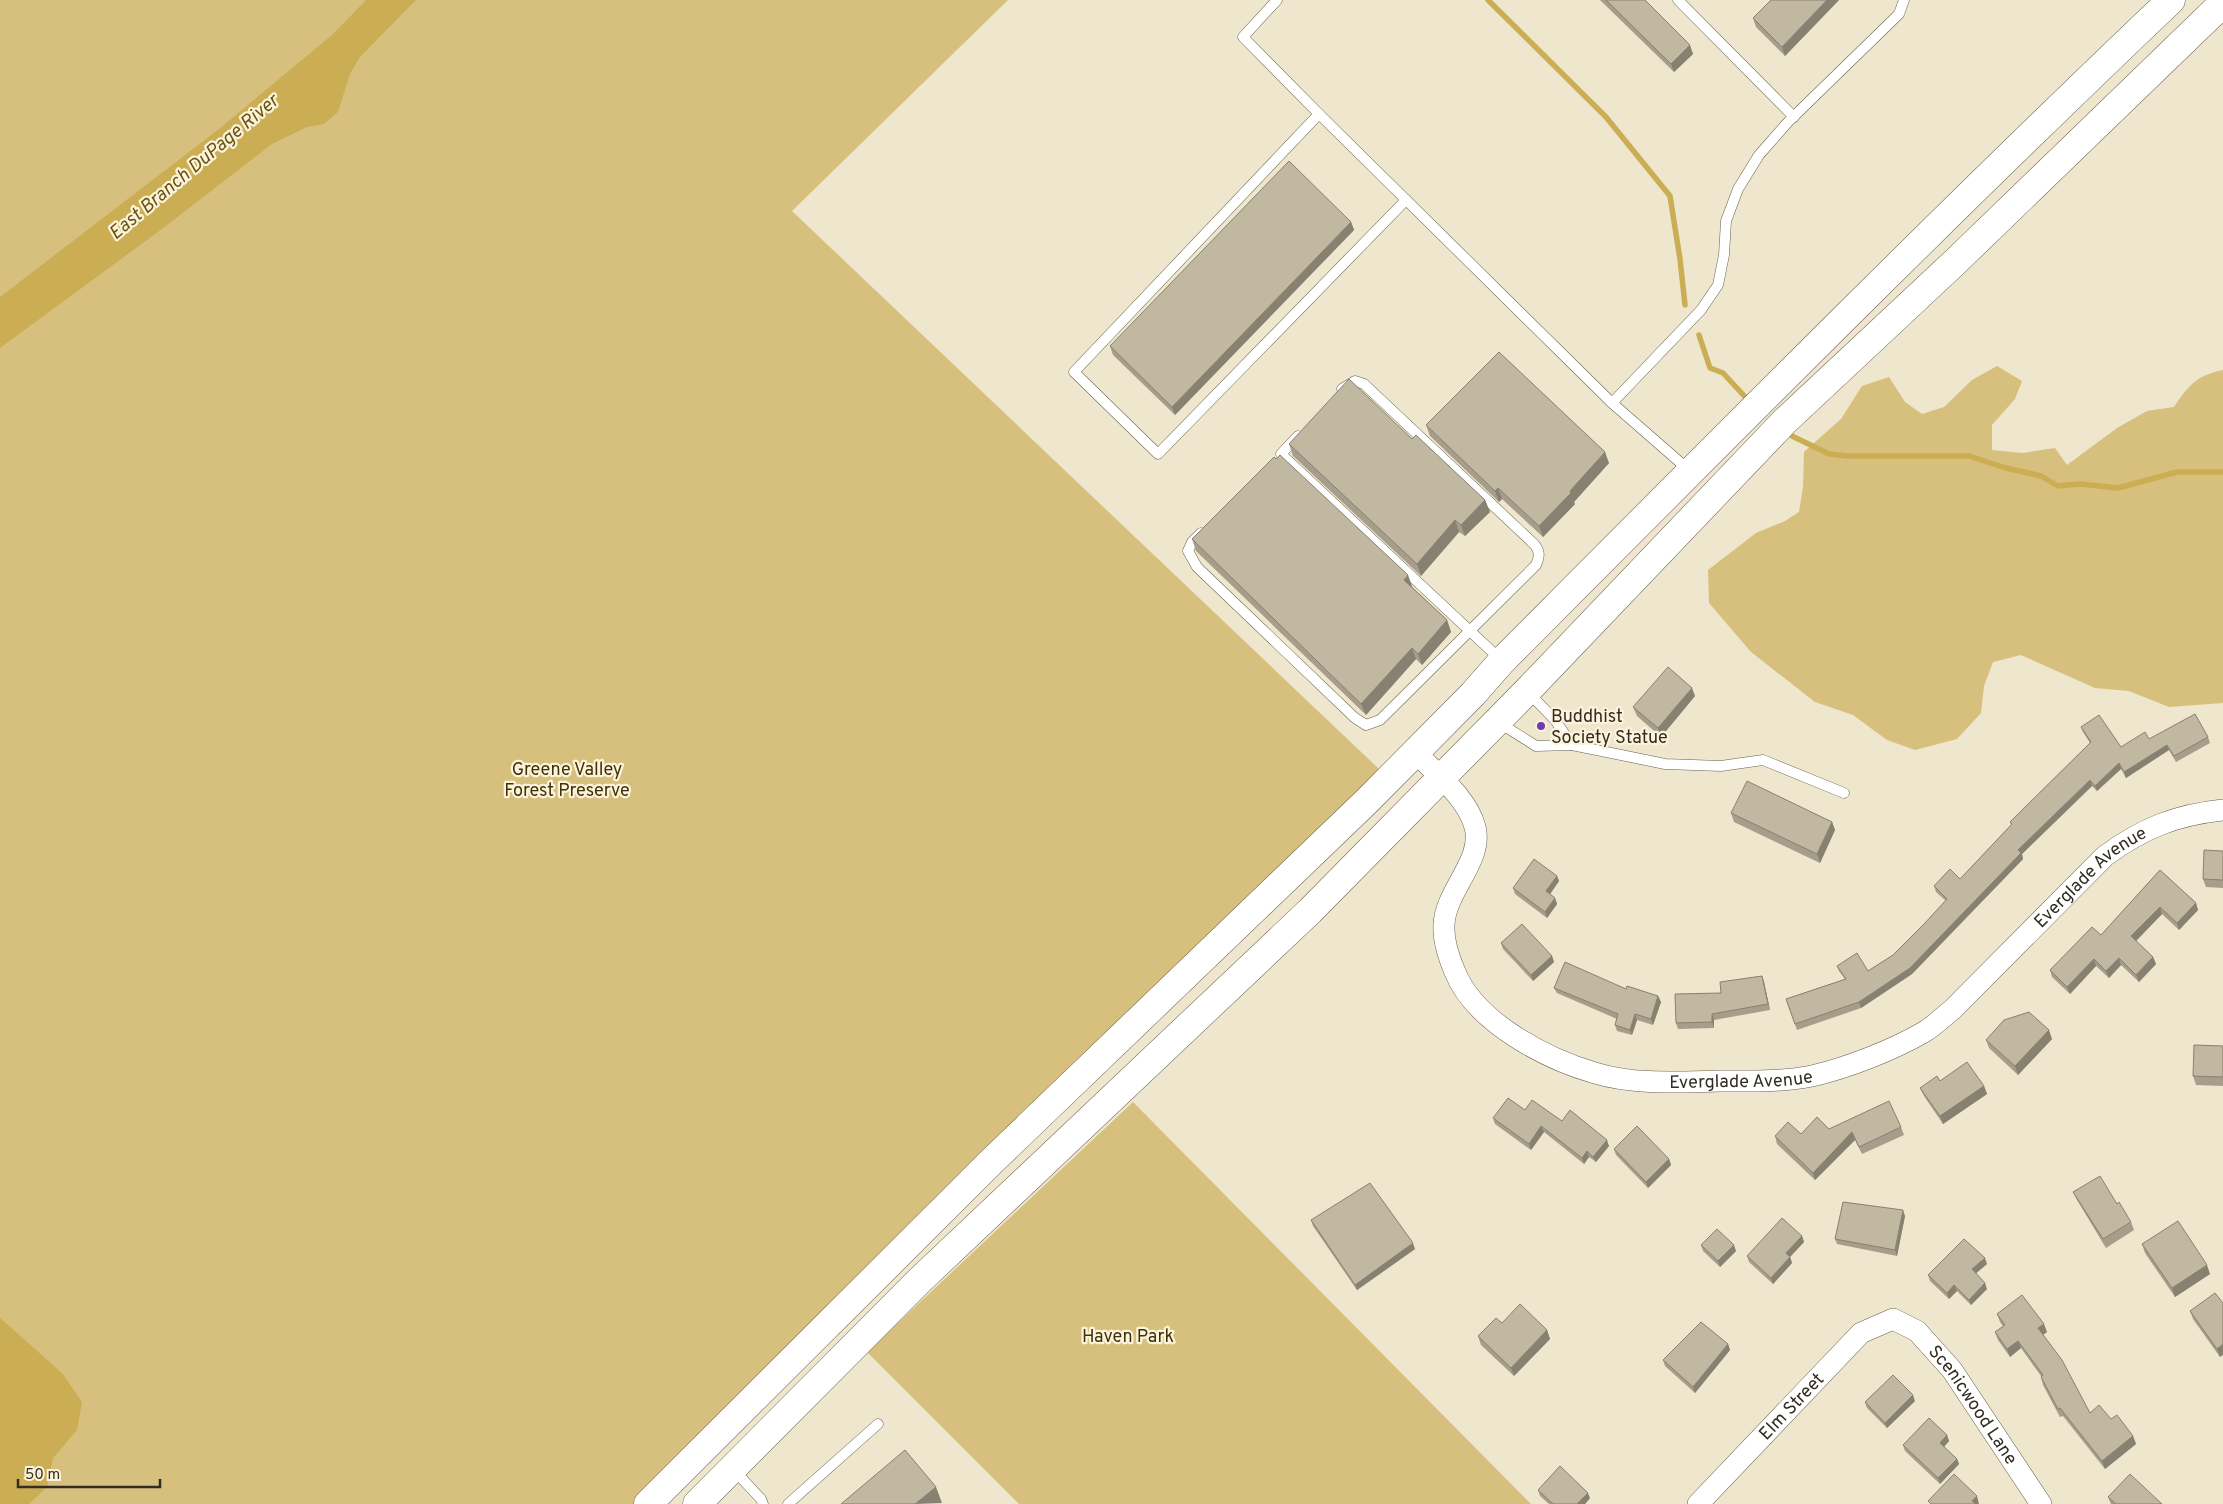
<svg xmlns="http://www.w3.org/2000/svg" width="2223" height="1504" font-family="Overpass,sans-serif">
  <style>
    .green { fill: #d7c07d }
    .water { fill: #cbad54 }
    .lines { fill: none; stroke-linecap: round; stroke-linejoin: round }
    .stream { stroke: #cbad54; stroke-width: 5.5 }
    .service-casing { stroke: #69614c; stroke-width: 11 }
    .minor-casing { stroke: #69614c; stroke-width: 22 }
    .primary-casing { stroke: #69614c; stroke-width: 29 }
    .service { stroke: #fff; stroke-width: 10 }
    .minor { stroke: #fff; stroke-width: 21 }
    .primary { stroke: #fff; stroke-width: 28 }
    .wall { fill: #a69e8a }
    .shaded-wall { fill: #878171 }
    .building { fill: #c1b8a1; stroke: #878171 }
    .poi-dot { fill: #713ab1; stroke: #fcf3da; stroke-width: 2 }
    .labels { text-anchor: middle; stroke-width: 4.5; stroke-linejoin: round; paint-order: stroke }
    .poi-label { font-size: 18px; fill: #312d24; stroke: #fcf3da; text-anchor: start }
    .park-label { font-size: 18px; fill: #3d3109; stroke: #fcf3da }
    .street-label { font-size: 18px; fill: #312d24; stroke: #fcf3da }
    .water-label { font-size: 19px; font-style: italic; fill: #68540f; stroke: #fcf3da }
  </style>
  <rect width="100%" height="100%" fill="#eee6cd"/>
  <g class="green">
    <polygon points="0,0 1008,0 792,211 1379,769 642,1504 0,1504"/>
    <path d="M1997 366 2022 381 2015 399 1992 425V450L2023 453 2055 448 2067 465 2117 428 2147 411 2174 407C2188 386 2197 375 2223 370V703L2169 707 2129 691 2095 688 2021 655 1993 662 1984 686 1981 713 1957 739 1915 750 1887 740 1853 715 1815 702 1751 652 1709 603 1708 570 1756 533 1785 521 1799 512 1803 487 1804 452 1841 419 1862 386 1889 377 1905 402 1922 414 1944 407 1972 380Z"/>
    <polygon points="1133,1102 1531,1504 1019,1504 867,1352"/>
  </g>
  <g class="water">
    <polygon points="366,0 416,0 360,57 350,74 338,112 324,124 307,127 272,144 162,229 0,348 0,297 219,129 333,34"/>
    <polygon points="0,1318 62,1373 82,1402 77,1430 53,1458 47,1487 29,1504 0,1504"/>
  </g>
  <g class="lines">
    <g class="stream">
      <polyline points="1488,0 1606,117 1670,196 1680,259 1685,305"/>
      <polyline points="1699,335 1710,368 1723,373 1748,400"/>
      <polyline points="1792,436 1829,454 1847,456 1969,456 2006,468 2041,476 2058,486 2080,484 2118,488 2177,472 2223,472"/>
    </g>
    <defs>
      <g id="service">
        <polyline points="1277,0 1243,37 1319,114 1612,403 1690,471"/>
        <polyline points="1678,0 1794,117"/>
        <polyline points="1319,114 1074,372 1158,454 1406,200"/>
        <polyline points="1612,403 1701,310 1718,285 1724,255 1726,221 1738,189 1759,155 1788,122 1899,14 1904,0"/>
        <polyline points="1298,436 1281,454 1501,660"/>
        <path d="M1201 533 1192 542 1188 551 1197 567 1355 718 1366 725 1380 720 1536 565C1540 556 1540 551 1534 544L1364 384 1355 381 1342 389"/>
        <polyline points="1498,722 1536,746 1572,745 1555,720 1527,691"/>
        <polyline points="1572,745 1665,764 1721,766 1763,760 1844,793"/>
        <polyline points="733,1469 761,1499 763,1504"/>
        <polyline points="788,1504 878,1424"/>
      </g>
      <g id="minor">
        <path id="s1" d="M1415 752C1436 774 1467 797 1475 827 1484 860 1445 891 1444 925 1443 941 1449 958 1455 972 1475 1022 1546 1059 1595 1073 1634 1085 1678 1082 1719 1081 1750 1081 1782 1082 1812 1076 1847 1068 1893 1050 1924 1032 1934 1026 1943 1017 1953 1009L2105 856C2143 828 2176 815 2223 810"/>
        <path id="s2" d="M1698 1504 1861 1333 1893 1319 1917 1331 1952 1370 2041 1504"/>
      </g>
      <g id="primary">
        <path d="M648 1504 991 1162 1368 800 1473 694 1502 661C1723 439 1944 216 2171 0"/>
        <polyline points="697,1504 920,1280 1310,911 1527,691 1785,421 1954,263 2223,3"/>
      </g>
    </defs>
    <use href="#service" class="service-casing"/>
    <use href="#minor" class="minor-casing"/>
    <use href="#primary" class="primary-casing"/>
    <use href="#service" class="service"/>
    <use href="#minor" class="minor"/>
    <use href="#primary" class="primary"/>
  </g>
  <g class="wall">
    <polygon points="1600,0 1645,0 1693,54 1674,72"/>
    <polygon points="1771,0 1839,0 1785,56 1756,27 1753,18"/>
    <polygon points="1351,222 1354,230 1175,415 1113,355 1110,346"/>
    <polygon points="1426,425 1609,463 1574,502 1575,504 1543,537 1502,499 1499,502 1430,436"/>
    <polygon points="1412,439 1485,500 1490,512 1465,536 1459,532 1421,576 1293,456 1289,444"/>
    <polygon points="1192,539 1412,586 1412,587 1447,620 1451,632 1422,665 1416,659 1366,715 1196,551"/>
    <polygon points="1695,696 1661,737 1637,716 1633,707"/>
    <polygon points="2081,727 2121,747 2149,739 2208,737 2210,743 2176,762 2169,750 2126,778 2121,769 2097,791 2092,786 2022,854 2023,859 1912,974 1861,1008 1797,1030 1786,999 1845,979 1839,971 1837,966 1868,971 1893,955 1924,924 1946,901 1936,892 1934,886 1960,879 2011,825 2010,822 2090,743 2083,732"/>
    <polygon points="1731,813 1832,822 1835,830 1820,863 1734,822"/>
    <polygon points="2223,851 2223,888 2206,887 2203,879"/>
    <polygon points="2160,870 2196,903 2198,910 2179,930 2162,914 2136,941 2153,957 2156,964 2139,982 2121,965 2109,978 2096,966 2070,994 2052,977 2050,970 2101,935"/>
    <polygon points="1557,876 1559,881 1550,894 1555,898 1557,904 1547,918 1515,894 1513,888"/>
    <polygon points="1501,943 1552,956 1554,962 1533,981 1503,949"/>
    <polygon points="1762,976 1764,982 1770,1010 1714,1020 1714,1028 1678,1029 1676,1023 1721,993"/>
    <polygon points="1554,988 1626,989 1658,996 1661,1002 1653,1025 1637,1020 1632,1035 1617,1031 1615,1025 1617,1019 1557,993"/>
    <polygon points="2052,1039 2018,1075 1989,1048 1986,1040"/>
    <polygon points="2223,1046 2223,1086 2196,1085 2193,1076"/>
    <polygon points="1940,1081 1984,1086 1987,1094 1943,1124 1924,1096 1920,1088"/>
    <polygon points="1525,1110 1562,1121 1609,1146 1596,1162 1589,1157 1584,1164 1544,1132 1531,1150 1495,1124 1493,1118"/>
    <polygon points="1901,1127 1904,1135 1862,1154 1855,1140 1815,1180 1777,1144 1775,1136 1801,1134 1829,1129"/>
    <polygon points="1614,1149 1669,1159 1671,1165 1648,1188 1616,1155"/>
    <polygon points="2073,1192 2117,1204 2131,1222 2134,1230 2106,1248 2077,1200"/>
    <polygon points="1905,1216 1897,1256 1837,1244 1835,1239"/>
    <polygon points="1311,1220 1415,1249 1357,1290 1313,1226"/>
    <polygon points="1802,1236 1804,1242 1790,1257 1792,1263 1773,1284 1749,1262 1747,1256"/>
    <polygon points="2142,1244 2210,1274 2175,1297 2145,1253"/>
    <polygon points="1701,1245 1736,1251 1720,1267 1703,1251"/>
    <polygon points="1987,1264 1976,1273 1987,1289 1971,1305 1957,1291 1949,1299 1930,1281 1928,1275"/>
    <polygon points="2223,1303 2220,1357 2193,1319 2190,1311"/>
    <polygon points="1997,1314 2047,1332 2043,1335 2090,1413 2111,1419 2133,1436 2136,1444 2105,1469 2063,1416 2060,1417 2043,1385 2041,1377 2041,1376 2021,1348 2010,1357 1998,1340 1995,1332 2003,1326 2000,1322"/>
    <polygon points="1502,1323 1547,1330 1550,1339 1514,1376 1481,1345 1478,1336"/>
    <polygon points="1728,1344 1730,1350 1695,1393 1665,1366 1663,1360"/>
    <polygon points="1915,1401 1887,1428 1867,1408 1865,1402"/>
    <polygon points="1947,1435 1949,1441 1944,1447 1957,1459 1959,1464 1940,1484 1905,1451 1903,1445"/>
    <polygon points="1538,1490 1590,1498 1585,1504 1549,1504 1540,1496"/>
    <polygon points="2108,1497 2162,1504 2111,1504"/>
  </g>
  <g class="shaded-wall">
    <polygon points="1827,0 1839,0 1785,56 1782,47"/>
    <polygon points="1690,45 1693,54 1674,72 1671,64"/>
    <polygon points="1351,222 1354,230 1175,415 1172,407"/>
    <polygon points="1605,452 1609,463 1574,502 1575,504 1543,537 1539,526"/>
    <polygon points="1498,488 1502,499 1499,502 1495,491"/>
    <polygon points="1485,500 1490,512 1465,536 1461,525"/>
    <polygon points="1455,520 1459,532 1421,576 1417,564"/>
    <polygon points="1408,575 1412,586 1408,591 1404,580"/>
    <polygon points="1447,620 1451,632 1422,665 1418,654"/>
    <polygon points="1412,648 1416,659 1366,715 1361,704"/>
    <polygon points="1692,688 1695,696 1661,737 1658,728"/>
    <polygon points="2167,745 2169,750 2126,778 2124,772"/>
    <polygon points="2119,763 2121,769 2097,791 2095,786"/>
    <polygon points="2090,780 2092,786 2022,854 2023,859 1912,974 1861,1008 1859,1002"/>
    <polygon points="1832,822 1835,830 1820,863 1817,854"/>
    <polygon points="1557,876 1559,881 1548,897 1546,891"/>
    <polygon points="1555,898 1557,904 1547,918 1545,912"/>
    <polygon points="2196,903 2198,910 2179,930 2177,923"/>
    <polygon points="2160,907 2162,914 2134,943 2131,936"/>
    <polygon points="1552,956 1554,962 1533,981 1531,975"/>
    <polygon points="2153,957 2156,964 2139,982 2136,975"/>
    <polygon points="2119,958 2121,965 2109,978 2106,971"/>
    <polygon points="2094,959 2096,966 2070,994 2067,987"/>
    <polygon points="1762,976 1764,982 1770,1010 1768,1004"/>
    <polygon points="1658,996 1661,1002 1653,1025 1651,1019"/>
    <polygon points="1635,1014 1637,1020 1632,1035 1630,1030"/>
    <polygon points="1712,1014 1714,1020 1714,1028 1712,1022"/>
    <polygon points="2049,1030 2052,1039 2018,1075 2015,1066"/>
    <polygon points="1984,1086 1987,1094 1943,1124 1940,1116"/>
    <polygon points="1541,1126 1544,1132 1531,1150 1529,1144"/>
    <polygon points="1852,1132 1855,1140 1815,1180 1813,1173"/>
    <polygon points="1607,1140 1609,1146 1596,1162 1593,1157"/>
    <polygon points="1587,1151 1589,1157 1584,1164 1582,1158"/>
    <polygon points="1669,1159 1671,1165 1648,1188 1646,1182"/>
    <polygon points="1903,1210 1905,1216 1897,1256 1895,1250"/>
    <polygon points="1802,1236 1804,1242 1788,1259 1786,1253"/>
    <polygon points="1413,1243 1415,1249 1357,1290 1355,1285"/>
    <polygon points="1734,1245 1736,1251 1720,1267 1718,1261"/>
    <polygon points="1790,1257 1792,1263 1773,1284 1771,1278"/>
    <polygon points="1985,1258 1987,1264 1974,1275 1972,1269"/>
    <polygon points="2207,1265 2210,1274 2175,1297 2172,1288"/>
    <polygon points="1985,1283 1987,1289 1971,1305 1969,1300"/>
    <polygon points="1954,1285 1957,1291 1949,1299 1947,1293"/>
    <polygon points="2044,1324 2047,1332 2041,1336 2038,1328"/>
    <polygon points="1547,1330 1550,1339 1514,1376 1511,1368"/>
    <polygon points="2018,1341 2021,1348 2010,1357 2007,1349"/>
    <polygon points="1728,1344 1730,1350 1695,1393 1693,1387"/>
    <polygon points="2223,1344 2223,1355 2220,1357 2217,1349"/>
    <polygon points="1913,1395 1915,1401 1887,1428 1885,1423"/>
    <polygon points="1947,1435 1949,1441 1942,1449 1940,1443"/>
    <polygon points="2133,1436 2136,1444 2105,1469 2102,1461"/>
    <polygon points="1957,1459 1959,1464 1940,1484 1938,1478"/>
    <polygon points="936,1487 942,1503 915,1504"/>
    <polygon points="1588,1493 1590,1498 1585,1504 1577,1504"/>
    <polygon points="1977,1496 1979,1504 1973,1504 1972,1501"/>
  </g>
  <g class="building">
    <polygon points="1606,0 1645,0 1690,45 1671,64"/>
    <polygon points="1771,0 1827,0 1782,47 1753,18"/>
    <polygon points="1289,161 1351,222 1172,407 1110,346"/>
    <polygon points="1499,352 1605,452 1570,491 1571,493 1539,526 1498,488 1495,491 1426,425"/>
    <polygon points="1349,379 1412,439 1416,435 1485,500 1461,525 1455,520 1417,564 1289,444"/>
    <polygon points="1280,455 1408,575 1404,580 1447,620 1418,654 1412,648 1361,704 1192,539 1274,457 1276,459"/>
    <polygon points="1668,667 1692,688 1658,728 1633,707"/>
    <polygon points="2195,714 2208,737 2174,756 2167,745 2124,772 2119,763 2095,786 2090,780 2018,850 2021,853 1910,968 1859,1002 1795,1024 1786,999 1846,979 1837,966 1857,953 1868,971 1893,955 1924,924 1947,899 1934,886 1950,869 1960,879 2012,824 2010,822 2091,742 2081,727 2099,715 2121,747 2145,732 2149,739"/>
    <polygon points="1747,781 1832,822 1817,854 1731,813"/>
    <polygon points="2204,850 2223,851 2223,880 2203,879"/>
    <polygon points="1534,859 1557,876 1546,891 1555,898 1545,912 1513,888"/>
    <polygon points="2160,870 2196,903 2177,923 2160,907 2131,936 2153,957 2136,975 2119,958 2106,971 2094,959 2067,987 2050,970 2092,927 2101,935"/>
    <polygon points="1522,924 1552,956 1531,975 1501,943"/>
    <polygon points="1565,962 1626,989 1627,986 1658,996 1651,1019 1635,1014 1630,1030 1615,1025 1618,1014 1554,988"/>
    <polygon points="1762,976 1768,1004 1712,1014 1712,1022 1676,1023 1675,994 1721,993 1720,982"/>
    <polygon points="2029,1012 2049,1030 2015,1066 1986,1040 2004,1020"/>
    <polygon points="2194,1045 2223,1046 2223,1077 2193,1076"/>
    <polygon points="1967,1062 1984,1086 1940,1116 1920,1088 1937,1076 1940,1081"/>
    <polygon points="1508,1098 1525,1110 1532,1100 1562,1121 1570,1110 1607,1140 1593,1157 1587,1151 1582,1158 1541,1126 1529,1144 1493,1118"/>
    <polygon points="1889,1101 1901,1127 1859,1147 1852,1132 1813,1173 1775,1136 1788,1122 1801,1134 1817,1117 1829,1129"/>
    <polygon points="1637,1126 1669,1159 1646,1182 1614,1149"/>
    <polygon points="2100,1176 2117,1204 2119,1202 2131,1222 2103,1239 2073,1192"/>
    <polygon points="1370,1183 1413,1243 1355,1285 1311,1220"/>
    <polygon points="1843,1202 1903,1210 1895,1250 1835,1239"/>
    <polygon points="1782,1218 1802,1236 1786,1253 1790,1257 1771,1278 1747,1256"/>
    <polygon points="2178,1221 2207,1265 2172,1288 2142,1244"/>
    <polygon points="1717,1229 1734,1245 1718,1261 1701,1245"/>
    <polygon points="1964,1239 1985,1258 1972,1269 1985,1283 1969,1300 1954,1285 1947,1293 1928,1275"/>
    <polygon points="2215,1293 2223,1303 2223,1344 2217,1349 2190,1311"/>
    <polygon points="2022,1295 2044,1324 2038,1328 2062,1360 2090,1413 2099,1405 2111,1419 2117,1415 2133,1436 2102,1461 2060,1408 2058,1409 2041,1377 2043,1375 2018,1341 2007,1349 1995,1332 2005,1325 1997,1314"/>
    <polygon points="1520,1304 1547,1330 1511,1368 1478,1336 1496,1318 1502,1323"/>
    <polygon points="1701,1322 1728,1344 1693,1387 1663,1360"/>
    <polygon points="1893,1375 1913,1395 1885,1423 1865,1402"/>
    <polygon points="1929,1418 1947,1435 1940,1443 1957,1459 1938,1478 1903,1445"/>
    <polygon points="905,1450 936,1487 915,1504 841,1504"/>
    <polygon points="1560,1466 1588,1493 1577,1504 1553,1504 1538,1490"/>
    <polygon points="1954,1474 1977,1496 1972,1501 1976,1504 1931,1504 1928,1501"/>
    <polygon points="2130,1474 2162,1504 2116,1504 2108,1497"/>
  </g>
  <circle class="poi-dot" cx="1541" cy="726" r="5"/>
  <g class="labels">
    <g class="poi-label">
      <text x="1551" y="722">Buddhist<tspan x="1551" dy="21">Society Statue</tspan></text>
    </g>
    <g class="park-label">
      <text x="567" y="775">Greene Valley<tspan x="567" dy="21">Forest Preserve</tspan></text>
      <text x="1128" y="1342">Haven Park</text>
    </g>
    <g class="street-label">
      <text dy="6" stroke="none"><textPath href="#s1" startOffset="995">Everglade Avenue</textPath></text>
      <text dy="6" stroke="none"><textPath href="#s1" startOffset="575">Everglade Avenue</textPath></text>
      <text dy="6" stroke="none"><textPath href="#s2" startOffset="391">Scenicwood Lane</textPath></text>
      <text dy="6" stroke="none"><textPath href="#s2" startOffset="135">Elm Street</textPath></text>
    </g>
    <g class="water-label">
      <text transform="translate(193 166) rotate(-40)" y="7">East Branch DuPage River</text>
    </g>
  </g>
  <path d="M18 1479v8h142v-8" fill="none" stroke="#312d24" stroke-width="2.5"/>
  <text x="25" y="1479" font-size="15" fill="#312d24" stroke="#fcf3da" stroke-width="4" paint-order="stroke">50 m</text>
</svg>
